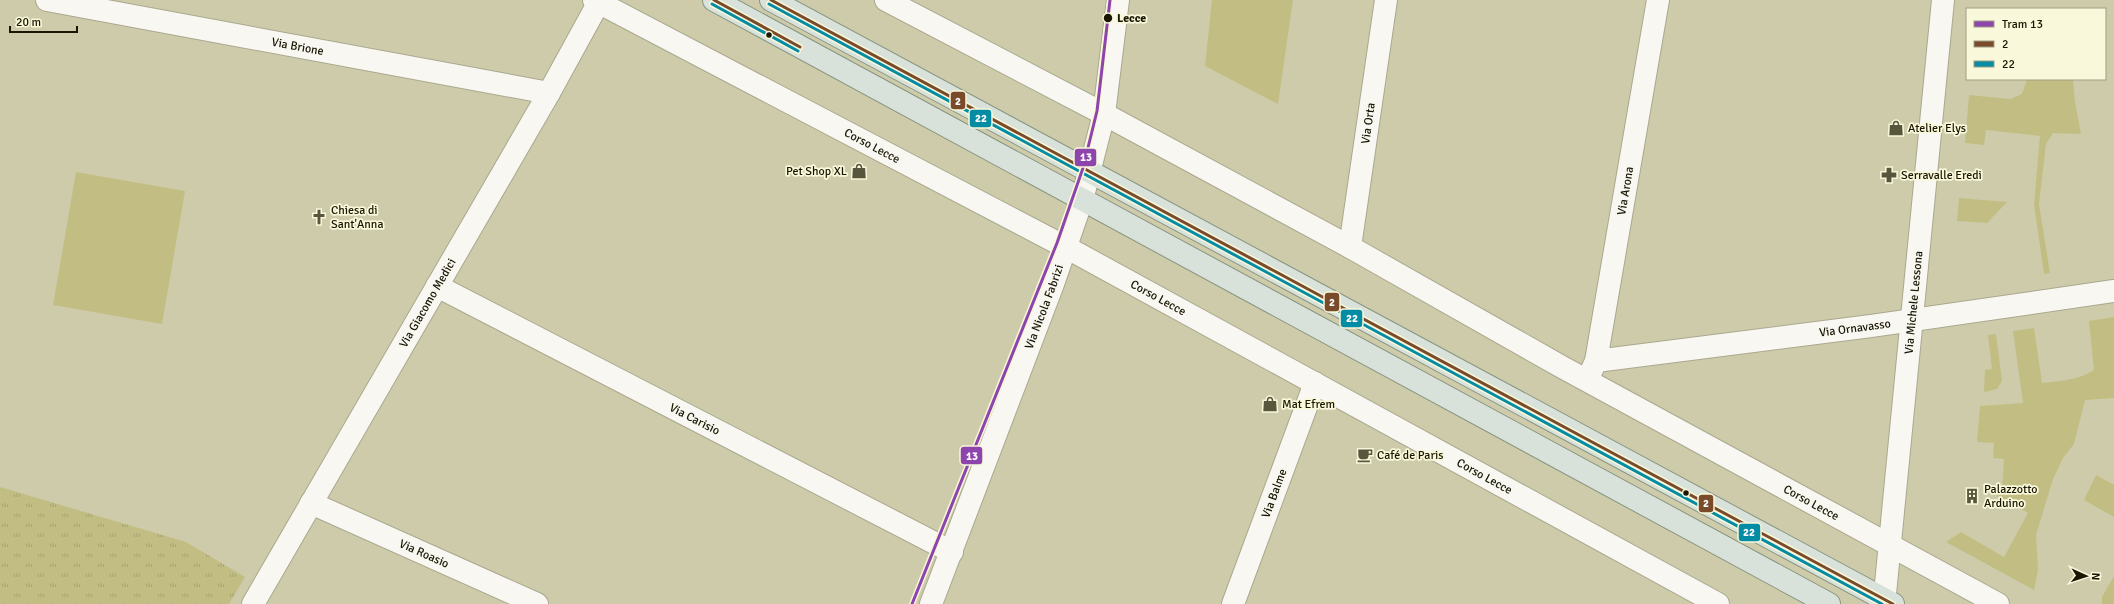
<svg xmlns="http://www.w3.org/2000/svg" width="2114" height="604" font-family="Signika,sans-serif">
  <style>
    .green { fill: #c2be83 }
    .park { fill: url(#park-tufts) }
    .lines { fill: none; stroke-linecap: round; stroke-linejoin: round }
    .minor-casing { stroke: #aaa88e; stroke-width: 24 }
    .major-casing { stroke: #879580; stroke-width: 24 }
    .minor { stroke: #f8f7f2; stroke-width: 22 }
    .major { stroke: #d9e2da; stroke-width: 22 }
    .bus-1-casing { stroke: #f9f8da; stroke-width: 6 }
    .bus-2-casing { stroke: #f9f8da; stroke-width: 6 }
    .bus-1 { stroke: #7a4b2a; stroke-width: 3 }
    .bus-2 { stroke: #058ca5; stroke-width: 3 }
    .tram-1-casing { stroke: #f9f8da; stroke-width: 6 }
    .tram-1 { stroke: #8e44ad; stroke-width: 3 }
    .stop-dot { fill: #191702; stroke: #f9f8da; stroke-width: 1.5 }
    .labels { text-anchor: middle; stroke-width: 3.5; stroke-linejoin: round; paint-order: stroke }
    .stop-label { font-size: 12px; font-weight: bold; fill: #191702; stroke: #f9f8da; text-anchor: start }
    .street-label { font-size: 12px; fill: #191702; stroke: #f9f8da }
    .poi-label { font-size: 12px; fill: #191702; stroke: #f9f8da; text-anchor: start }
    .line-badge { stroke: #f9f8da; stroke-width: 1.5 }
    .badge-label { font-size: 11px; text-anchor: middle; font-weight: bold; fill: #fff }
  </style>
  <defs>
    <pattern id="park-tufts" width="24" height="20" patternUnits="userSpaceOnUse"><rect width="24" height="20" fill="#c2be83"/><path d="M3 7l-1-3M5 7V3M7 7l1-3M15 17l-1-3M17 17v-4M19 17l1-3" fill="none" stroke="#a6a370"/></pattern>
  </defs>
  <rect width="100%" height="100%" fill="#cecbab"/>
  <g class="green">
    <polygon points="1212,0 1293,0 1278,104 1205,66"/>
    <polygon points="2027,79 2073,79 2075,102 2081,134 2053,133 2046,144 2039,204 2050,273 2044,274 2034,204 2040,136 1986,130 1984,145 1965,143 1969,95 2010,99 2022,94"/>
    <polygon points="76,172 185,191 162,324 53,305"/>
    <polygon points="1959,198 2007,202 1987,223 1957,221"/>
    <path d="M2114 317V398L2085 400 2074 444 2063 458 2053 479 2036 535 2038 570 2034 590 1946 542 1961 532 2004 557 2028 513 2008 501 2002 505 1995 492 2002 489 2004 459 1993 458 1994 443 1977 442 1980 406 2023 403 2013 331 2034 328 2042 383C2060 381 2079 380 2094 370L2089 321Z"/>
    <polygon points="1996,334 2002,381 1997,389 1984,392 1985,370 1992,369 1988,335"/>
    <polygon points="2096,475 2114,485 2114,517 2084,500"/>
    <polygon points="2114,576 2114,604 2102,604 2102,597"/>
  </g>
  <polygon class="park" points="0,487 186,542 245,577 229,604 0,604"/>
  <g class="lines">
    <defs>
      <g id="minor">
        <path id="s1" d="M47 0 549 93"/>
        <path id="s2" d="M594 0 1073 251 1718 604"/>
        <path id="s3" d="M886 0 1104 114 1350 247 1562 367 1998 604"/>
        <path id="s4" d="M1350 247 1386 0"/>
        <path id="s5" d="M437 286 952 552"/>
        <path id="s6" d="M1596 361 1871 326 2114 291"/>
        <path id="s7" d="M1590 374 1596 361 1658 0"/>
        <path id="s8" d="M311 503 537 604"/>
        <path id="s9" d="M253 604 549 93 600 0"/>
        <path id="s10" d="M931 604 1053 284 1082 200 1104 114 1118 0"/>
        <path id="s11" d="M1233 604 1315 383"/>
        <path id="s12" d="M1884 604 1943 0"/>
      </g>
      <g id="major">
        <polyline points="714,0 1829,604"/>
        <polyline points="771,0 1893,604"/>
      </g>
    </defs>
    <use href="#minor" class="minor-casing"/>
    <use href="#major" class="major-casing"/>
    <use href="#minor" class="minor"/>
    <use href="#major" class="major"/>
    <defs>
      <g id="bus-1">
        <polyline points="714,0 800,47"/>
        <polyline points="771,0 1893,604"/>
      </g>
      <g id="bus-2">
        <polyline points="712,4 798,51"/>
        <polyline points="769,4 1882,604"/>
      </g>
    </defs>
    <use href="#bus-1" class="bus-1-casing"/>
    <use href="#bus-2" class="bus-2-casing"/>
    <use href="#bus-1" class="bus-1"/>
    <use href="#bus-2" class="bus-2"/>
    <defs>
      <polyline id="tram-1" points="912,604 1057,243 1083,168 1097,111 1110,0"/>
    </defs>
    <use href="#tram-1" class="tram-1-casing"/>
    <use href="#tram-1" class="tram-1"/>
  </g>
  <defs>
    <symbol id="shop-bare" viewBox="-9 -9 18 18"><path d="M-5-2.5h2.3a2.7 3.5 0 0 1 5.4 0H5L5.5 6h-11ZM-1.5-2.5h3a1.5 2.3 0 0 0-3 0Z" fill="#58563d" stroke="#f9f8da" stroke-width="2.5" paint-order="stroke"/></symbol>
    <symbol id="pharmacy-bare" viewBox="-9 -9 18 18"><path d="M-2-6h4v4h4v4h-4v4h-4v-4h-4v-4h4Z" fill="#58563d" stroke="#f9f8da" stroke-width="2.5" paint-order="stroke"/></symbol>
    <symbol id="church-bare" viewBox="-9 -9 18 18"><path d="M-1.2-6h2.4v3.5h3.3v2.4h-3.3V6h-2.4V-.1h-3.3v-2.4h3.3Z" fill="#58563d" stroke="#f9f8da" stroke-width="2.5" paint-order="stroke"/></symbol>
    <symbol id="cafe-bare" viewBox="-9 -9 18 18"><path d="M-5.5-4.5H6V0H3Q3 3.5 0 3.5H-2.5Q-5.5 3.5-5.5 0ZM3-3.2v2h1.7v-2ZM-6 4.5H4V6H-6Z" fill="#58563d" stroke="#f9f8da" stroke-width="2.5" paint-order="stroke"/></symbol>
    <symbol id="building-bare" viewBox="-9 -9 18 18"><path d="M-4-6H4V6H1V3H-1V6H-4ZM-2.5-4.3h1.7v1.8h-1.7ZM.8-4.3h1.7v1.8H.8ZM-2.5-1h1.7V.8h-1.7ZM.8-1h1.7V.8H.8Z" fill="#58563d" stroke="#f9f8da" stroke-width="2.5" paint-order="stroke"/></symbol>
  </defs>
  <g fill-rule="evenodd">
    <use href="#shop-bare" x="1885" y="117" width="22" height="22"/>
    <use href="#shop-bare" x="848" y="160" width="22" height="22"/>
    <use href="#pharmacy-bare" x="1878" y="164" width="22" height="22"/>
    <use href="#church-bare" x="308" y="206" width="22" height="22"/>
    <use href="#shop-bare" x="1259" y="393" width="22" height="22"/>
    <use href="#cafe-bare" x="1354" y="444" width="22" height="22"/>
    <use href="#building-bare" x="1961" y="485" width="22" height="22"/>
  </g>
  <g class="stop-dot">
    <circle cx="1108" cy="18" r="5"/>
    <circle cx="769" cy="35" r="3.5"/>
    <circle cx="1686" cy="493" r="3.5"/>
  </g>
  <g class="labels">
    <g class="stop-label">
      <text x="1117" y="22">Lecce</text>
    </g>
    <g class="street-label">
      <text dy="4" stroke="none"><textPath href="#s1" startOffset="255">Via Brione</textPath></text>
      <text dy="4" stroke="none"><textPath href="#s4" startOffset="125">Via Orta</textPath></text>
      <text dy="4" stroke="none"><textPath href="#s2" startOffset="314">Corso Lecce</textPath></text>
      <text dy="4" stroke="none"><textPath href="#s7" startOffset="187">Via Arona</textPath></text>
      <text dy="4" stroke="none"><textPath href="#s2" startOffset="638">Corso Lecce</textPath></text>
      <text dy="4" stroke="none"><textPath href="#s12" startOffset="303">Via Michele Lessona</textPath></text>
      <text dy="4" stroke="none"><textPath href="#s9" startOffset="348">Via Giacomo Medici</textPath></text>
      <text dy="4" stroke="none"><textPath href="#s10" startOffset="318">Via Nicola Fabrizi</textPath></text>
      <text dy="4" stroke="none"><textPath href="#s6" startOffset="261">Via Ornavasso</textPath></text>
      <text dy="4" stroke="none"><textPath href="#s5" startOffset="290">Via Carisio</textPath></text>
      <text dy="4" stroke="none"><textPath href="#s2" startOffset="1010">Corso Lecce</textPath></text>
      <text dy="4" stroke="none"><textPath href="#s11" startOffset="118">Via Balme</textPath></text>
      <text dy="4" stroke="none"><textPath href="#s3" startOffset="1053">Corso Lecce</textPath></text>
      <text dy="4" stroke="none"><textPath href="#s8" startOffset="124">Via Roasio</textPath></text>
    </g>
    <g class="poi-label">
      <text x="1908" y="132">Atelier Elys</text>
      <text x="847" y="175" text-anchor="end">Pet Shop XL</text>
      <text x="1901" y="179">Serravalle Eredi</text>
      <text x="331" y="214">Chiesa di<tspan x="331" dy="14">Sant'Anna</tspan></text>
      <text x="1282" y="408">Mat Efrem</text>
      <text x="1377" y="459">Café de Paris</text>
      <text x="1984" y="493">Palazzotto<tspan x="1984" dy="14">Arduino</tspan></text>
    </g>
  </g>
  <g class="line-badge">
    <rect x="950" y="91" width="16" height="19" rx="4" fill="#7a4b2a"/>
    <rect x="969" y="109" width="23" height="19" rx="4" fill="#058ca5"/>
    <rect x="1074" y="148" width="23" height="19" rx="4" fill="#8e44ad"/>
    <rect x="1324" y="292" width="16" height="20" rx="4" fill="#7a4b2a"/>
    <rect x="1340" y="309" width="23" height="19" rx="4" fill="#058ca5"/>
    <rect x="960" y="446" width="23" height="19" rx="4" fill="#8e44ad"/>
    <rect x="1698" y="494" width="16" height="19" rx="4" fill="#7a4b2a"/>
    <rect x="1738" y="523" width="23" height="19" rx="4" fill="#058ca5"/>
  </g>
  <g class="badge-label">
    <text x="958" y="105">2</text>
    <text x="981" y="122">22</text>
    <text x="1086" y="161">13</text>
    <text x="1332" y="306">2</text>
    <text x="1352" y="322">22</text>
    <text x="972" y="460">13</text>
    <text x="1706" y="507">2</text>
    <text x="1749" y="536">22</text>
  </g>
  <rect x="1966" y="8" width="140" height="72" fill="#f9f8da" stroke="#9f9e84"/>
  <rect x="1974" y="21" width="20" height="6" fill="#8e44ad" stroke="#9f9e84"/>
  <text x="2002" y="28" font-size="12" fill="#191702">Tram 13</text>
  <rect x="1974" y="41" width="20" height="6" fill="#7a4b2a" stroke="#9f9e84"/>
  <text x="2002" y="48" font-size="12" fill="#191702">2</text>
  <rect x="1974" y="61" width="20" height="6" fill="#058ca5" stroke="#9f9e84"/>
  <text x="2002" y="68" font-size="12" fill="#191702">22</text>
  <g transform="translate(2086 576) rotate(93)" stroke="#f9f8da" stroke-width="3" paint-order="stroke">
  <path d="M0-3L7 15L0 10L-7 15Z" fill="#191702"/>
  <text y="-6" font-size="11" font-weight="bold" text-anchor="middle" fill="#191702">N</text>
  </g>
  <path d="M10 26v6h67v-6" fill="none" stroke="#191702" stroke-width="2"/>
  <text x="16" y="26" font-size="12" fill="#191702" stroke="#f9f8da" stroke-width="3" paint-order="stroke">20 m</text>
</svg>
